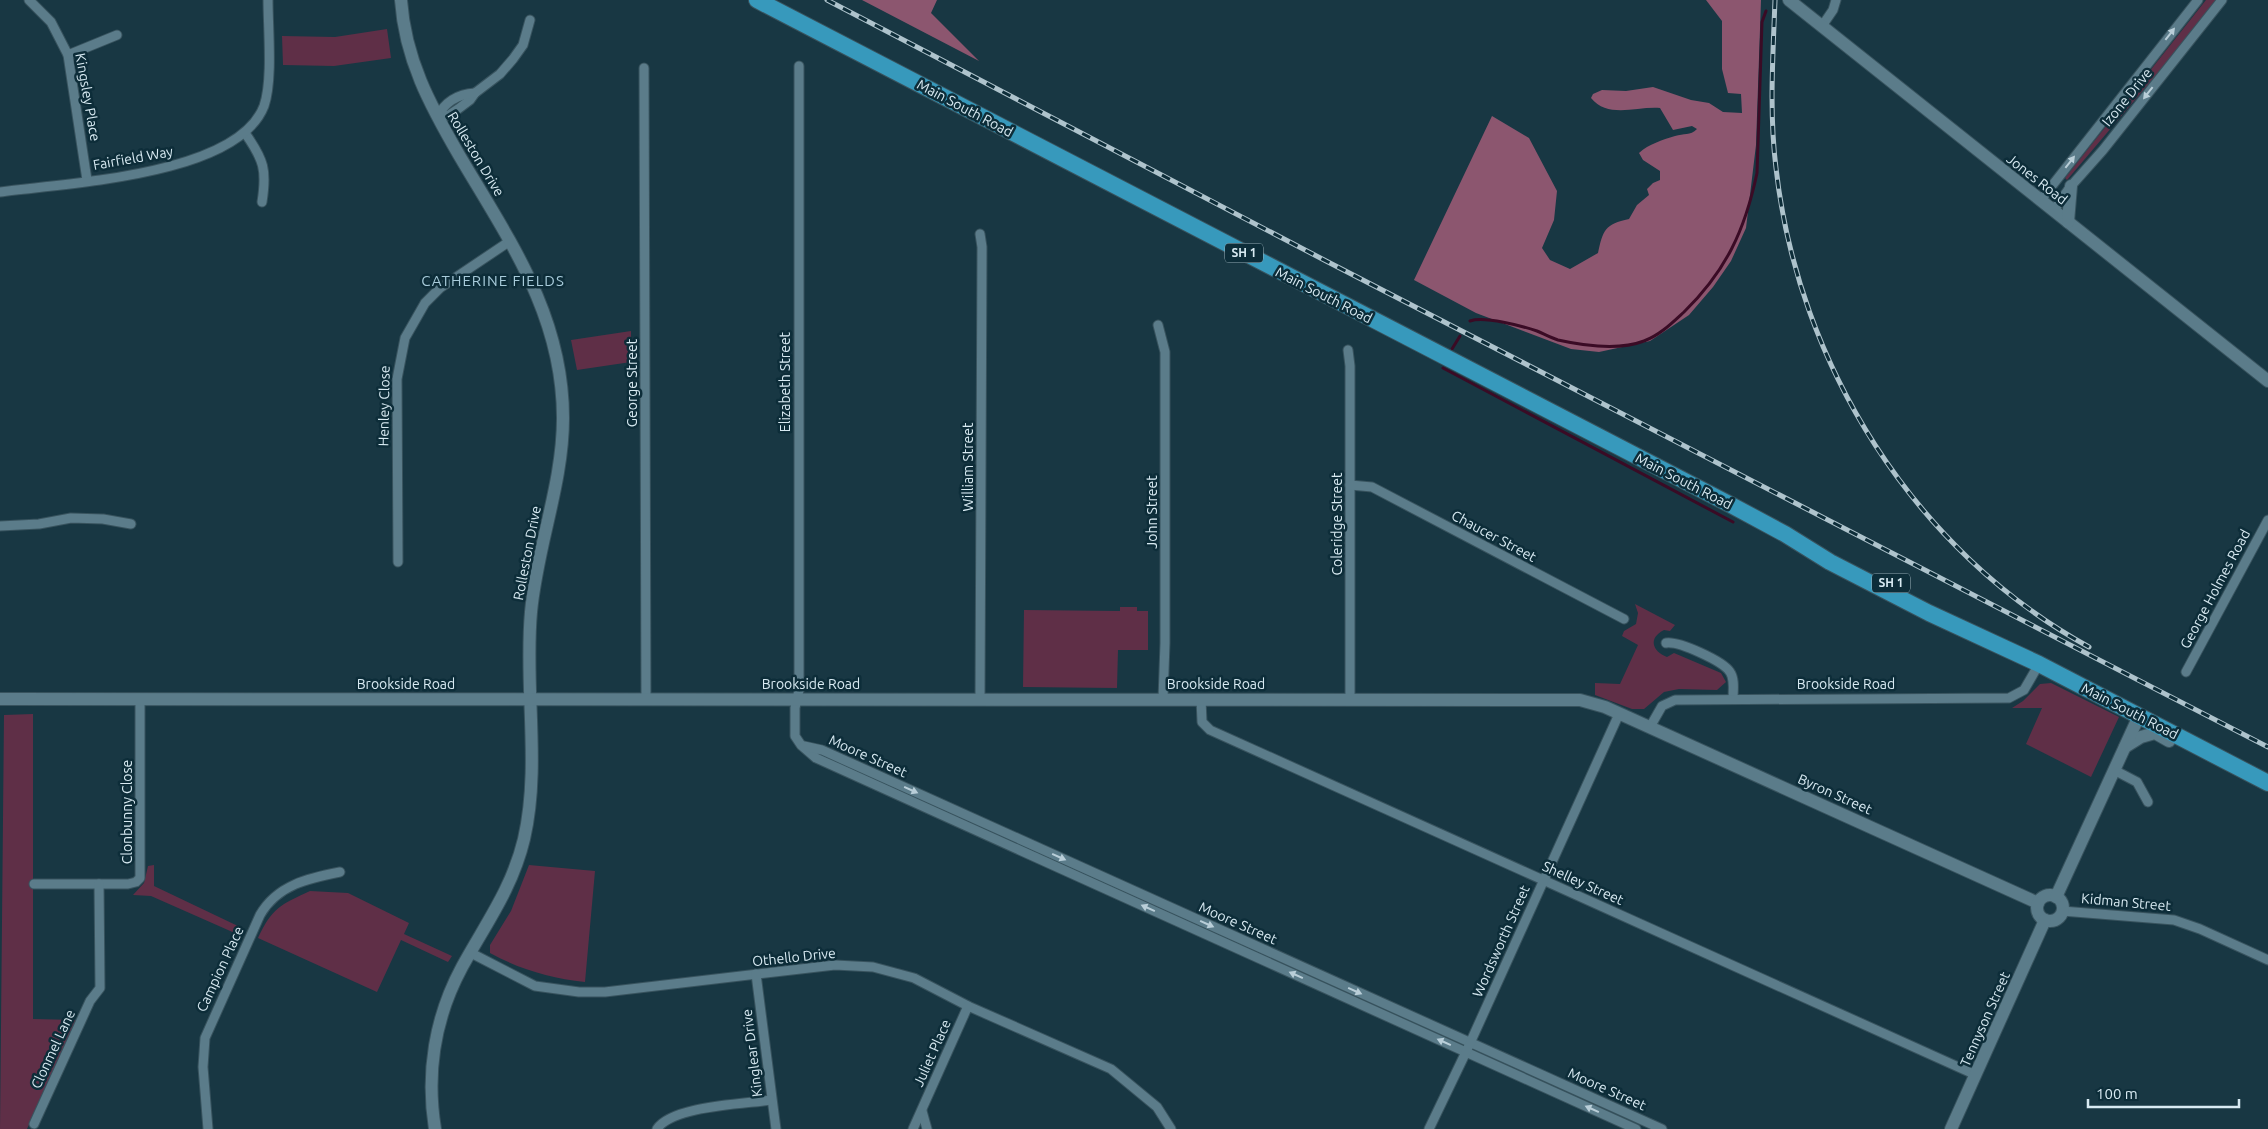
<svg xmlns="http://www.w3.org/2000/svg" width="2268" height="1129" font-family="Ubuntu,sans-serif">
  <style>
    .green { fill: #5f2f47 }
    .forest { fill: #8c566f }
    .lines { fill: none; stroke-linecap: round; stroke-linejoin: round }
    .stream { stroke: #3a0b25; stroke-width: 3 }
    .street-casing { stroke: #38535e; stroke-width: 11 }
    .secondary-casing { stroke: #38535e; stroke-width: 14 }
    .highway-casing { stroke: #38535e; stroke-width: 18 }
    .street { stroke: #5b7c8a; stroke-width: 9 }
    .secondary { stroke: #5b7c8a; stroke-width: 12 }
    .highway { stroke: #3799bc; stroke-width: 16 }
    .rail-casing { stroke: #aec3cc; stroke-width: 5 }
    .rail { stroke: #0d2d39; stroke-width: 3; stroke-dasharray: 9; stroke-linecap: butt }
    .oneway { fill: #b9ced8 }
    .labels { text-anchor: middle; stroke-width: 5; stroke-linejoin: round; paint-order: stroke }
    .shield { fill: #0d2d39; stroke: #9bb1ba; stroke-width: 1 }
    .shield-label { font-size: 12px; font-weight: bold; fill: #d8eaf2 }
    .street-label { font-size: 14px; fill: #d8eaf2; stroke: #0d2d39 }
    .neighbourhood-label { font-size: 15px; letter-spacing: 1px; fill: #a8cbda; stroke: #0d2d39 }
  </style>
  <rect width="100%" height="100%" fill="#183743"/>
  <g class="green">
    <polygon points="2206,0 2216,0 2162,68 2067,180 2065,178"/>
    <polygon points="387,29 391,58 334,66 283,65 282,36 335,37"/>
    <polygon points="631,331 631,362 577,370 571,340"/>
    <path d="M1635 604 1675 625 1670 631 1664 630C1648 638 1652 651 1667 657L1674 653 1721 673 1726 682 1717 690 1679 689 1664 692 1644 709H1632L1595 695V683L1620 684 1638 645 1622 636 1624 631 1636 624 1638 613Z"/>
    <polygon points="1120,607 1137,607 1137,611 1148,611 1148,650 1118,650 1117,688 1023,687 1024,610 1120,611"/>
    <polygon points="2051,683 2119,717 2091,777 2026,744 2042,708 2012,708 2023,701 2040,684"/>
    <polygon points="33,714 33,1019 77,1020 27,1129 0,1129 4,715"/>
    <polygon points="154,865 154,886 240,927 237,934 151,896 133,895 144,883 148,866"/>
    <path d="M529 865 595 871 585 982C551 978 521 970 490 953V945L511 911Z"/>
    <path d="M310 891 348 893 409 923 404 934 452 956 448 962 401 940 377 992 258 938C272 908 280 905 310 891Z"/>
  </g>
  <g class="forest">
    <polygon points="862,0 937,0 931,13 979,61"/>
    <path d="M1706 0H1761L1756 145 1746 228 1731 261 1713 287 1689 315 1650 341 1599 352 1571 349 1476 313 1414 280 1492 116 1529 138 1557 191 1554 220 1542 248 1550 260 1570 269 1598 253C1603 230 1605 224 1629 219L1637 205 1649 195 1647 189 1653 183 1660 180V171L1643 160 1639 153C1649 144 1662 140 1675 136 1684 133 1690 136 1697 129L1692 126 1673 130 1660 108C1637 106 1608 119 1591 98L1593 94 1602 90 1626 91 1653 87 1691 100 1709 103 1723 112 1742 113 1741 94 1728 93 1722 69V21Z"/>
  </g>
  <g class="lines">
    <g class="stream">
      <path d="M1470 321C1485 316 1522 326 1537 331 1544 334 1551 338 1558 340 1585 346 1618 351 1644 341 1660 335 1672 323 1684 312 1726 271 1745 230 1757 173L1762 22 1766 11"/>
      <polyline points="1452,349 1460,336"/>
      <polyline points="1443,368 1733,522"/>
    </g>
    <defs>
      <g id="street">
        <polyline points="29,0 51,22 68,55 87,180"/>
        <polyline points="1822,26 1833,10 1836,0"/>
        <polyline points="68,55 117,35"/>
        <polyline points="799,66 799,690 795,708 795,736 801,745 816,758 1636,1129"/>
        <polyline points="644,68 646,699"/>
        <polyline points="437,117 449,115 458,109 470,100 475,93 500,74 513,59 523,45 530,20"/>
        <path d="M437 117C445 102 458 94 475 93"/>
        <path d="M245 133C264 160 267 170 262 202"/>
        <path d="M0 192C65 183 237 176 264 106 273 80 268 29 268 0"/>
        <polyline points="2040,201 2198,0"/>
        <polyline points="2053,211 2071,186 2103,150 2222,0"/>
        <polyline points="980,234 982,247 980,699"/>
        <polyline points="1158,325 1165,352 1165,643 1163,699"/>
        <polyline points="1348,350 1350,366 1350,699"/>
        <polyline points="1350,485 1372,487 1624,619"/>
        <polyline points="0,526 39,524 71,518 103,519 131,524"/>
        <polyline points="398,562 397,379 405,338 425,303 440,288 510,241"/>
        <path d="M1666 643C1679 641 1723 661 1730 672 1735 679 1733 691 1733 699"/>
        <polyline points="2186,672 2268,520"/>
        <polyline points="1201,699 1202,722 1210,730 1976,1075"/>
        <polyline points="1650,727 1662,706 1675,700 2009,698 2024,690 2039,664"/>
        <polyline points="804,746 822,750 1662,1129"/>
        <polyline points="2114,770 2137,782 2148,802"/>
        <polyline points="34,884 128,884 136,882 140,878 140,699"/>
        <polyline points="2062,911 2174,920 2200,929 2268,960"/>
        <polyline points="471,953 535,986 579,992 605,992 835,965 873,967 914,978 968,1006 1111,1069 1157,1107 1171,1129"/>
        <polyline points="756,974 776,1129"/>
        <polyline points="922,1111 927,1129"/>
        <polyline points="34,1124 90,1001 100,988 99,884"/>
        <path d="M208 1129 203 1067 205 1038 260 915C277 885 309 878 340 872"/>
        <path d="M657 1129C672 1106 744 1104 771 1100"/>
        <polyline points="913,1129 968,1006"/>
        <polyline points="1429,1129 1466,1052 1619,714"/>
      </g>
      <g id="secondary">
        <path d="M401 0C405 59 430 105 459 155 509 240 563 315 563 418 563 484 537 546 531 612 524 687 541 765 524 839 512 889 486 923 462 967 435 1017 426 1073 435 1129"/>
        <polyline points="1789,0 2268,381"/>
        <polyline points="2068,222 2071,186"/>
        <polyline points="0,699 1580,700 1605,707 2038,903"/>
        <polyline points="2125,747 2141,737 2155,733 2169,741"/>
        <circle cx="2050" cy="908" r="13"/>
        <polyline points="2056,897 2139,716"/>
        <polyline points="1951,1129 2045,920"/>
      </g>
      <polyline id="highway" points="757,0 1731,505 1785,534 1830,562 1929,613 2039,664 2268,783"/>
    </defs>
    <use href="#street" class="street-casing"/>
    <use href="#secondary" class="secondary-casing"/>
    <use href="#highway" class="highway-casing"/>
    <use href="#street" class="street"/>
    <use href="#secondary" class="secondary"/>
    <use href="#highway" class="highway"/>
    <defs>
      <g id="rail">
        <polyline points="827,0 1328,262 2268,747"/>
        <path d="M1775 0C1773 56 1769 112 1776 168 1798 364 1914 551 2089 647"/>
      </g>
    </defs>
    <use href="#rail" class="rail-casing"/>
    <use href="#rail" class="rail"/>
  </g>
  <defs><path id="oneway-solid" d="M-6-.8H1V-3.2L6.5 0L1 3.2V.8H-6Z" transform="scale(1.25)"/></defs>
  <g class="oneway">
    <use href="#oneway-solid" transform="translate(2170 34) rotate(-52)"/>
    <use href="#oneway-solid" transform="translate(2148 93) rotate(128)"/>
    <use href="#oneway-solid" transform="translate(2070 162) rotate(-52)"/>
    <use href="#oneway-solid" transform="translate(911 790) rotate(24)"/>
    <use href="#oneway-solid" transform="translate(1059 857) rotate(24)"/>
    <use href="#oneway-solid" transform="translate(1148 908) rotate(-156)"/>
    <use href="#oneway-solid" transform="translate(1207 924) rotate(24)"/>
    <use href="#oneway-solid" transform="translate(1296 975) rotate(-156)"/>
    <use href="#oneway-solid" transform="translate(1355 991) rotate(24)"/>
    <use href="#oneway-solid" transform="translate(1444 1042) rotate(-156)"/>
    <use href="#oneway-solid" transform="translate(1592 1109) rotate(-156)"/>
  </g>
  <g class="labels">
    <g class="shield">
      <rect x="1225" y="243.5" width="38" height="19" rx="4"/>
      <rect x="1872" y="573.5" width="38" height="19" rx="4"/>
    </g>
    <g class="shield-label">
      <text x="1244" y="257">SH 1</text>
      <text x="1891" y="587">SH 1</text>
    </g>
    <g class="street-label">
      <text transform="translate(88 97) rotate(80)" y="5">Kingsley Place</text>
      <text transform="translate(2127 97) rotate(-51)" y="5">Izone Drive</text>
      <text transform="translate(965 108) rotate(28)" y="5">Main South Road</text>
      <text transform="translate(476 154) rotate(59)" y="5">Rolleston Drive</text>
      <text transform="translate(133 158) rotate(-10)" y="5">Fairfield Way</text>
      <text transform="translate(2037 179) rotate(38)" y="5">Jones Road</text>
      <text transform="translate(1324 295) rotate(27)" y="5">Main South Road</text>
      <text transform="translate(785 382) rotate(-90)" y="5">Elizabeth Street</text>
      <text transform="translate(632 383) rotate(-90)" y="5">George Street</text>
      <text transform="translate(384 406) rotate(-89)" y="5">Henley Close</text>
      <text transform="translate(968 467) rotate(-90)" y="5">William Street</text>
      <text transform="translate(1684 481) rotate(27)" y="5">Main South Road</text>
      <text transform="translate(1152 512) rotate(-90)" y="5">John Street</text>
      <text transform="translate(1337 524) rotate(-90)" y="5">Coleridge Street</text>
      <text transform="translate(1494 536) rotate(28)" y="5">Chaucer Street</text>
      <text transform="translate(527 553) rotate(-79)" y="5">Rolleston Drive</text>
      <text transform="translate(2215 589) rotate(-62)" y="5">George Holmes Road</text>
      <text x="406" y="689">Brookside Road</text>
      <text x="811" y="689">Brookside Road</text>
      <text x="1216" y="689">Brookside Road</text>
      <text x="1846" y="689">Brookside Road</text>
      <text transform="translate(2130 711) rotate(27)" y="5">Main South Road</text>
      <text transform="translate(868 756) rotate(24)" y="5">Moore Street</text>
      <text transform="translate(1835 794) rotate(24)" y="5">Byron Street</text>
      <text transform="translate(127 812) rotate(-90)" y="5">Clonbunny Close</text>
      <text transform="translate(1583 883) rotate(24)" y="5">Shelley Street</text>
      <text transform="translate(2126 902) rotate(5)" y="5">Kidman Street</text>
      <text transform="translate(1238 923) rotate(24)" y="5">Moore Street</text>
      <text transform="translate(1501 941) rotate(-66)" y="5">Wordsworth Street</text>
      <text transform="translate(794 957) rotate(-6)" y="5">Othello Drive</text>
      <text transform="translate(220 969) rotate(-65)" y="5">Campion Place</text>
      <text transform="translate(1985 1019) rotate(-66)" y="5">Tennyson Street</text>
      <text transform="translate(53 1049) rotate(-65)" y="5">Clonmel Lane</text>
      <text transform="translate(752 1053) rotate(-97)" y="5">Kinglear Drive</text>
      <text transform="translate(932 1053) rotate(-66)" y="5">Juliet Place</text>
      <text transform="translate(1607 1089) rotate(24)" y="5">Moore Street</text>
    </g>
    <g class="neighbourhood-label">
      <text x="493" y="286">CATHERINE FIELDS</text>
    </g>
  </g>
  <path d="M2088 1099v8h151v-8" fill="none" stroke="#d8eaf2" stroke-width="2.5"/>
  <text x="2096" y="1099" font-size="15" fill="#d8eaf2" stroke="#0d2d39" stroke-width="4" paint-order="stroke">100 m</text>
</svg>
